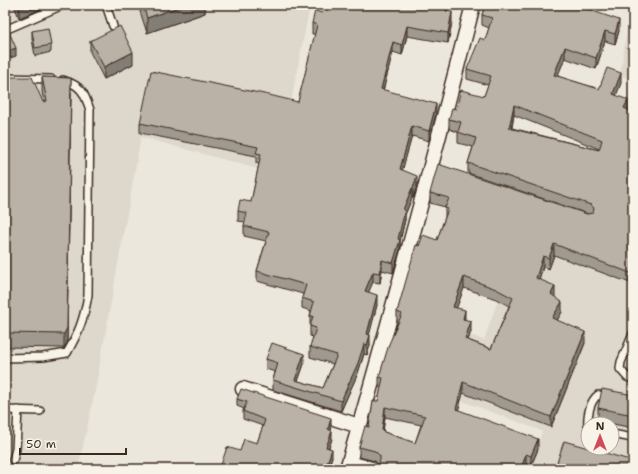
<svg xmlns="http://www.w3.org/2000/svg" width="638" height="474" font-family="'Shantell Sans',sans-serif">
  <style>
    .built { fill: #ddd7cc; fill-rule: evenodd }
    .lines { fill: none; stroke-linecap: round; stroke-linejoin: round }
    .service-casing { stroke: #3b2a1e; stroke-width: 10 }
    .minor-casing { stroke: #3b2a1e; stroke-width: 17 }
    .service { stroke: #f7f3e8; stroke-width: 7 }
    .minor { stroke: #f7f3e8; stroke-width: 14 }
    .wall { fill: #a09990; stroke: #3b2a1e; fill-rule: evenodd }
    .shaded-wall { fill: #827d75; stroke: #3b2a1e }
    .building { fill: #bab2a7; stroke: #3b2a1e; fill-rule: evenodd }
  </style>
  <rect width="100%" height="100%" fill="#ece7dc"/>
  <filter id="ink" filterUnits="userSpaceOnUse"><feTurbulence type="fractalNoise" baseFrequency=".025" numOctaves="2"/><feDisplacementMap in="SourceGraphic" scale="8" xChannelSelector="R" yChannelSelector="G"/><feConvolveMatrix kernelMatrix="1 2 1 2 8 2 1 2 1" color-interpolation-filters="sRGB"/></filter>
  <g filter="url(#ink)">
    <g class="built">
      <polygon points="5,5 310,5 277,174 141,137 94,396 78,469 5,469"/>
      <polygon points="631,5 633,5 633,81 620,75"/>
      <path d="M633 174V469H532L542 431 417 384 438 324 484 340 537 188ZM588 424H612V448H588Z"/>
    </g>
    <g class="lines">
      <defs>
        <g id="service">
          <polyline points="106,5 113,26"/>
          <polyline points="5,30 63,5"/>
          <polyline points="5,78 51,79"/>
          <polyline points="633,334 621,362 620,369 627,377 633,379"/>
          <path d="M5 358 43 357 67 353C79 332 84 319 88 295L90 110C84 92 82 86 63 80"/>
          <polyline points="5,410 40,411"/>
          <path d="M588 425C587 416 590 401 598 395L610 397"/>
          <polyline points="612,434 633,438"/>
          <polyline points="13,460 16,449 18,410"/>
        </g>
        <g id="minor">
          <polyline points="243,389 359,426"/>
          <polyline points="349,463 372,469"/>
          <path d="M347 469C392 315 433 160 473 5"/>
        </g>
      </defs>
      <use href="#service" class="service-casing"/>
      <use href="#minor" class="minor-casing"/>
      <use href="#service" class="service"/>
      <use href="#minor" class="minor"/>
    </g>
    <g class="wall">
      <polygon points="14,5 51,5 19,18"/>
      <polygon points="138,5 205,5 205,13 147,33"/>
      <path d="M485 5H581V7L619 31 615 44 605 41 596 69 565 58 557 76 599 89 621 83 616 95 628 110 633 112V284L554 255 549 269 543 267 539 279 555 297 562 312 557 320 585 343 551 427 463 393 458 410 538 449 531 466 526 464 524 469H377L378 465 375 461 359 457V447L369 427 378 401 381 388 379 387V377L397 323V312L419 246 437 240 445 217V207L430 203V193L588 214 468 173V163L473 147 458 143V132L449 129V119L456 109 484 96 488 85 467 79V69L485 40 489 28 482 25V15ZM514 115 599 149V150L512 128ZM464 288 496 299 509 306 491 349 468 340 471 331 465 319 456 308ZM385 417 421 425 415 443 384 432 383 430Z"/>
      <polygon points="448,11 452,22 448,43 407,36 402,55 393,52 383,90 436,114 429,141 412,136 402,170 417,186 413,198 412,198 405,215 405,220 400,241 400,250 393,273 382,270 380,283 373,282 368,292 377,305 369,334 370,345 367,355 364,354 358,373 341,411 273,390 273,380 275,372 266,369 266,359 304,364 298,381 323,388 333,364 310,357 310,347 313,337 310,336 310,316 311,311 302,308 302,298 303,294 257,281 257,271 266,241 244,236 244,226 245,222 238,221 238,211 251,202 259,164 256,163 256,156 140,133 140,123 298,102 315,34 312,34 312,23 322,13"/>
      <polygon points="32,31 51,45 51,52 35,56 32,39"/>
      <polygon points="90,41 133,64 104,79 90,52"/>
      <polygon points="633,51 633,79 630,78 630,64"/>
      <polygon points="5,77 43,102 44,102 42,92 42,77 71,78 67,343 64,348 5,347"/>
      <polygon points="633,395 633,428 598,421 598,408"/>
      <polygon points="237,399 331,426 330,430 332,439 329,448 332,457 328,469 220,469 220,468 240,451 257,443 263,426 243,419 243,411 244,409 237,406"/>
    </g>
    <g class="shaded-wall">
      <polygon points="19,5 51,5 19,18"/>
      <polygon points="184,5 205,5 205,13 147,33 147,18"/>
      <polygon points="447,5 449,5 446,21 446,11"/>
      <polygon points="452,12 452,22 448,43 448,33"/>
      <polygon points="619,20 619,31 615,44 615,34"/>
      <polygon points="407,26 407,36 402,55 402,45"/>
      <polygon points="605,31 605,41 596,69 596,58"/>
      <polygon points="393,42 393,52 381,99 381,89"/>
      <polygon points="565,47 565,58 554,85 554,75"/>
      <polygon points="16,48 16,56 5,60 5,52"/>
      <polygon points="133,52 133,64 104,79 104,67"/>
      <polygon points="621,73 621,83 613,104 613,94"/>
      <polygon points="71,92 67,343 64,348 64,334"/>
      <polygon points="628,100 628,110 624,108"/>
      <polygon points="436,104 436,114 429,141 429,131"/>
      <polygon points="514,105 514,115 509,138 509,128"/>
      <polygon points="412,126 412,136 400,179 400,169"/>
      <polygon points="417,176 417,186 413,198 413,188"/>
      <polygon points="412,188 412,198 405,215 405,220 400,241 400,250 393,273 393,263 403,210"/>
      <polygon points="554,244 554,255 549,269 549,258"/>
      <polygon points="543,256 543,267 536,288 536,278"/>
      <polygon points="382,260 382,270 380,283 380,273"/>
      <polygon points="373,272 373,282 365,301 365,291"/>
      <polygon points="464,277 464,288 453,318 453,307"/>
      <polygon points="555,286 555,296 551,305 551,294"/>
      <polygon points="377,295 377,305 367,344 367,334"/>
      <polygon points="562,302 562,312 552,329 552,318"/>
      <polygon points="465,310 465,320 463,319"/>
      <polygon points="471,321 471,331 465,350 465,339"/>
      <polygon points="585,332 585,343 551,427 551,417"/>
      <polygon points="370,335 370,345 367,355 367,345"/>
      <polygon points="364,344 364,354 358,373 341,411 341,401"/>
      <polygon points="304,354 304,364 296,387 295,380"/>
      <polygon points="463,382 463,393 456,419 456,409"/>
      <polygon points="385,407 385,417 382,440 382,430"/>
      <polygon points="331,418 331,426 328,437 328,429"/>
      <polygon points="332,431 332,439 326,455 326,447"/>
      <polygon points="538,439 538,449 531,466 531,456"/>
      <polygon points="332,449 332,457 328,469 325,469"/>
      <polygon points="526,454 526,464 524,469 521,469"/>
    </g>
    <g class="building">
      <polygon points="143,5 184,5 147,18"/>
      <polygon points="324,5 447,5 446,11 452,12 448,33 407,26 402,45 393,42 381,89 436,104 429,131 412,126 400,169 417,176 413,188 412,188 403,210 405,210 398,239 400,240 393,263 382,260 380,273 373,272 365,291 377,295 367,334 370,335 367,345 364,344 358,363 341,401 273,380 278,363 266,359 272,343 304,354 295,380 323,388 337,355 310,347 316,328 310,326 313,316 310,316 314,302 302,298 306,285 257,271 269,232 244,226 247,213 238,211 240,200 251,202 261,154 256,153 258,147 140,123 151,71 269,95 298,102 317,25 312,23 315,11 322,13"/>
      <path d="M485 5H578V6L619 20 615 34 605 31 596 58 565 47 554 75 599 89 607 68 621 73 613 94 628 100 624 108 633 112V274L554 244 549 258 543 256 536 278 555 286 551 294 562 302 552 318 585 332 551 417 463 382 456 409 538 439 531 456 526 454 521 469 517 468V469H377L378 464 380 460V456L375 451 359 447 365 426 369 427 373 401H378L383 378 379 377 389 344 402 314 397 312 416 245 419 246 423 235 437 240 448 209 445 208 449 198 430 193 438 164 587 214 593 213 594 208 591 205 468 163 476 138 458 132 461 122 449 119 452 108 456 109 461 90 484 96 491 76 467 69 480 38 485 40 492 18 482 15ZM514 105 602 140 599 150 509 128ZM464 277 496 289 513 298 491 349 465 339 471 321 463 319 465 310 453 307ZM385 407 425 416 415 443 384 432V431L382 430Z"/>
      <polygon points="120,26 133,52 104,67 90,41"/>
      <polygon points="48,28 51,45 35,48 32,31"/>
      <polygon points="9,32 16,48 5,52 5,34"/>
      <polygon points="633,51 633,65 630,64"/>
      <polygon points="5,77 32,77 43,102 47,101 42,77 71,78 67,328 64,334 5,333"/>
      <polygon points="241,389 331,418 328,429 332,431 326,447 332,449 325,469 222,469 222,468 220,468 227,447 240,451 244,439 257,443 265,420 243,411 247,402 237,399"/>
      <polygon points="602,389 633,395 633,415 598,408"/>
      <polygon points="564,441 633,461 633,469 555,469"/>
    </g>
  </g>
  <rect width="638" height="474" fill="none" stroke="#f7f3e8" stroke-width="20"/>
  <rect x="10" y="10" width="618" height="454" fill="none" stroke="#3b2a1e" stroke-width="1.5" filter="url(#ink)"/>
  <g transform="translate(600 436)"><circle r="19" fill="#f7f3e8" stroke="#aca397"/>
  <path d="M0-3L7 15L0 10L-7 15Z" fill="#d1495b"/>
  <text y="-6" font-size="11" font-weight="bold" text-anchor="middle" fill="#3b2a1e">N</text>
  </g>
  <path d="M20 448v6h106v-6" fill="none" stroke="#3b2a1e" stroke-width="2"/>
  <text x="26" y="448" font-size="12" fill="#3b2a1e" stroke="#f7f3e8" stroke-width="3" paint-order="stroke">50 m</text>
</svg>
